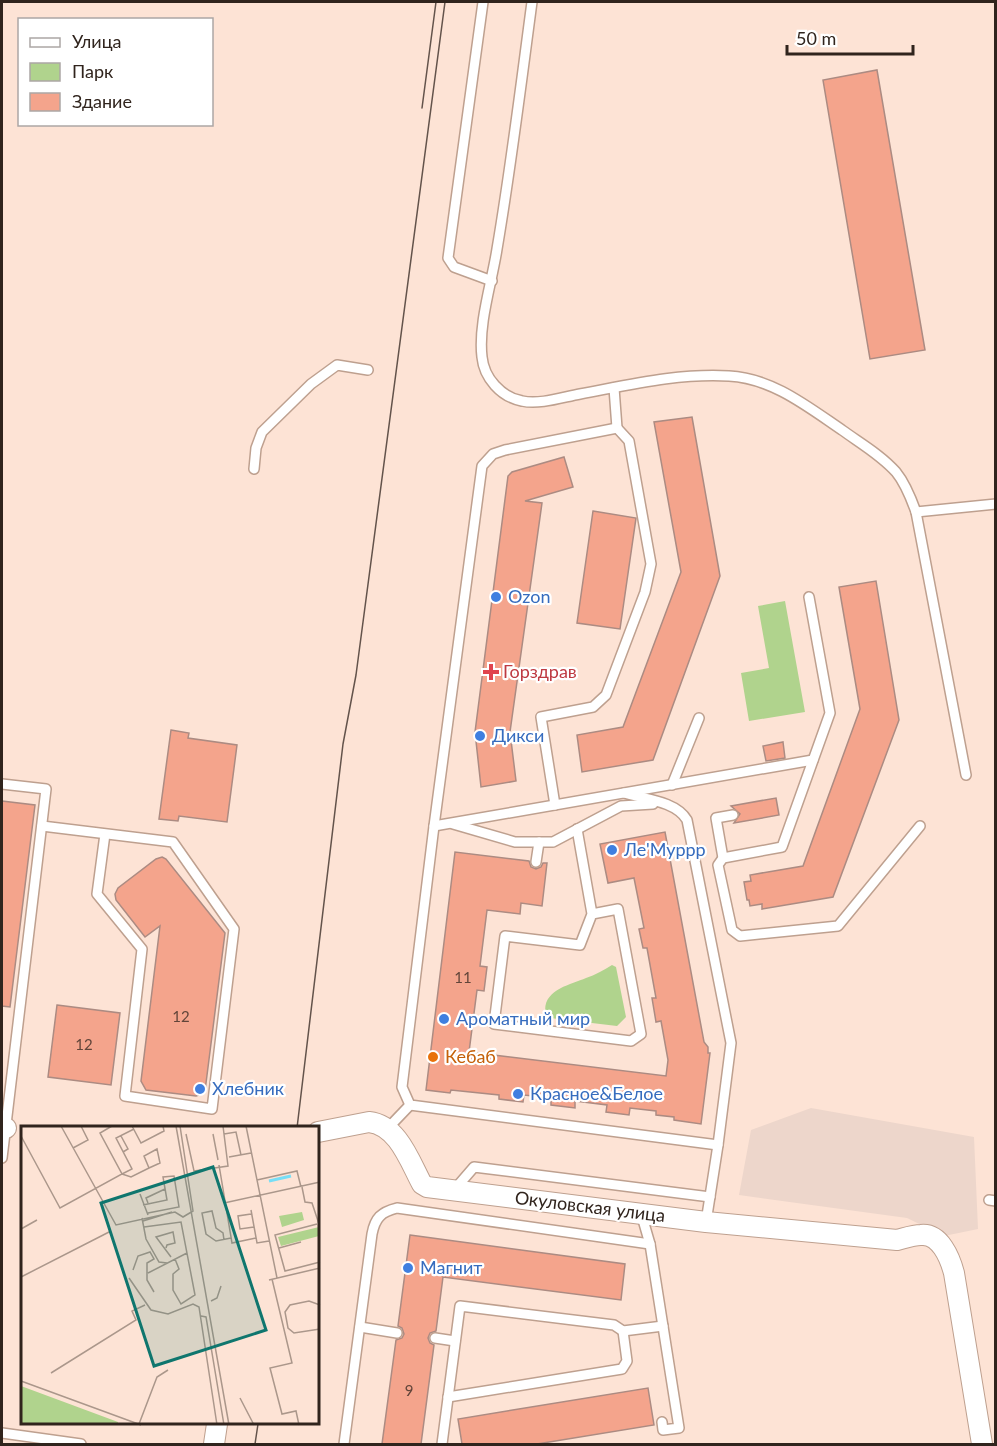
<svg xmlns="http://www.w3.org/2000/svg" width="997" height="1446" font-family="Lato,sans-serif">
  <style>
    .industrial { fill: #edd6cb }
    .green { fill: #b0d38d }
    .building { fill: #f4a48c; stroke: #ac8b82; stroke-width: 1.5 }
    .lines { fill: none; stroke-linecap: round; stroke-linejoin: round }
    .service-casing { stroke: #bea08f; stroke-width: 12 }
    .minor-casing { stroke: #bea08f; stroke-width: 22 }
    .service { stroke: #fff; stroke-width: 9 }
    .minor { stroke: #fff; stroke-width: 20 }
    .tram { stroke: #63534b; stroke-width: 1.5 }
    .shop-dot { fill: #3f7fe0; stroke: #fff; stroke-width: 2 }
    .health-dot { fill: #e0444e; stroke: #fff; stroke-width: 2 }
    .food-dot { fill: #e8710a; stroke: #fff; stroke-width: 2 }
    .labels { text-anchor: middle; stroke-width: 4.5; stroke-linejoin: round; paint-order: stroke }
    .number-label { font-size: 15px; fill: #614439 }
    .shop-label { font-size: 18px; fill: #366cbe; stroke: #fff; text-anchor: start }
    .health-label { font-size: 18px; fill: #be3a42; stroke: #fff; text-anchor: start }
    .food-label { font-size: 18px; fill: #c56008; stroke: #fff; text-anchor: start }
    .street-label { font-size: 18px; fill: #30241d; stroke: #fff }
    .inset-river { fill: none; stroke: #77def6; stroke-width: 3 }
    .inset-road { fill: none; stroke: #ab978b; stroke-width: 1.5 }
    .view { fill: #0f766e; fill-opacity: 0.15; stroke: #0f766e; stroke-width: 3 }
    .inset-edge { fill: none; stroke: #30241d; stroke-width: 3 }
  </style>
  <rect width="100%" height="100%" fill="#fde3d5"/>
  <polygon class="industrial" points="811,1108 974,1137 978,1229 944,1236 907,1218 739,1195 751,1130"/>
  <g class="green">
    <polygon points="785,601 805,712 749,721 741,673 769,668 758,606"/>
    <path d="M612 965 616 967 626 1017 617 1026 550 1018 546 1016C540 990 570 985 586 978 595 975 604 970 612 965Z"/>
  </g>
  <g class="building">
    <polygon points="877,70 925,350 870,359 823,80"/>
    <polygon points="692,417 720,576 653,760 582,772 577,735 623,727 681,572 654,422"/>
    <polygon points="564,457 573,487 525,501 542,503 510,732 516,781 481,787 475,732 508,476 512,472"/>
    <polygon points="593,511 636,518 620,629 577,623"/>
    <polygon points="876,581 899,720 833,897 762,909 762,904 750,906 749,900 747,900 744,882 751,881 750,875 803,866 860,709 839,587"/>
    <polygon points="171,730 189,733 188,738 237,745 227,822 179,816 178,821 159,819"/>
    <polygon points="783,742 785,758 766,761 763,746"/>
    <polygon points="776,798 779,815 734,823 740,814 731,806"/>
    <polygon points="2,801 35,805 10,1007 2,1006"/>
    <polygon points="665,832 704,1042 708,1047 708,1053 710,1053 701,1124 674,1120 674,1117 656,1115 656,1111 630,1108 629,1115 606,1112 607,1105 575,1101 575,1108 551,1105 551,1098 524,1095 523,1102 499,1099 499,1095 451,1090 450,1093 426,1090 455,852 529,861 531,867 536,869 541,867 543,863 547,863 542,906 521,903 520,914 487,910 480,966 487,967 484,991 477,990 469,1052 666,1076 668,1060 661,1021 656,1022 652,998 656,998 647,948 643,948 639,929 644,928 634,878 608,883 600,844"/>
    <polygon points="162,857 166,859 225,933 205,1091 202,1094 196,1096 146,1090 141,1081 160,926 145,937 116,900 115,894 118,888 156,859"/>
    <polygon points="57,1005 120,1013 111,1085 48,1077"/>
    <polygon points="410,1235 625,1264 621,1300 443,1277 436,1331 430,1333 428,1338 430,1343 434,1345 421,1444 382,1444 396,1340 402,1338 404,1334 402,1328 398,1326"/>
    <polygon points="648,1388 654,1425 537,1444 462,1444 458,1419"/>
  </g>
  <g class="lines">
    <defs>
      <g id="service">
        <polyline points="483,2 448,258 454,267 492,281"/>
        <path d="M532 2C521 84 511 167 497 249 492 282 478 324 482 357 484 378 501 397 522 401 540 405 563 397 580 394 629 385 678 373 729 376 772 378 808 407 842 430 860 443 881 455 896 472 905 483 911 498 916 512L966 775"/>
        <polyline points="614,388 617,428"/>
        <polyline points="254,469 256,448 262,432 311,384 337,365 368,370"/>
        <polyline points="916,512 996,504"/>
        <polyline points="809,597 830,713 782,847 723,858 718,865 732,930 740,936 838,926 920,826"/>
        <polyline points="2,784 46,789 2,1158"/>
        <polyline points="672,785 699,718"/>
        <path d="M624 793C644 799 676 801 687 820L731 1043 718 1145 706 1222"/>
        <polyline points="555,805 541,717 593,707 606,695 645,592 651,564 629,441 617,428 505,450 493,454 482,466 434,826 402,1087 410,1105 718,1145"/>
        <polyline points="453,824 515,842 553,842 621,806 653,804"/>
        <polyline points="42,826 173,842 234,929 212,1109 125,1096 142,949 97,894 105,834"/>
        <polyline points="434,826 813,760"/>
        <polyline points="577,829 592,914 618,909 641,1034 631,1041 494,1024 505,936 580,945 592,914"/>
        <polyline points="723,858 716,818 733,815"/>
        <polyline points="536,862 539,842"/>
        <polyline points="388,1128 410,1105"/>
        <polyline points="455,1189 474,1167 710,1197"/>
        <polyline points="989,1200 996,1201"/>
        <polyline points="641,1213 650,1244 679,1428 663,1430 662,1422"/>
        <polyline points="360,1327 397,1333"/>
        <polyline points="435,1338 455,1341"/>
        <polyline points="448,1397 622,1369 627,1361 623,1331"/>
        <polyline points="2,1433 81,1444"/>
        <path d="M344 1444 372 1234C375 1218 381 1212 397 1208L650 1244"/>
        <polyline points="442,1444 460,1306 614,1325 623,1331 663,1326"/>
      </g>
      <g id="minor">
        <polyline points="2,1128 6,1128"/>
        <path d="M318 1132 369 1122C398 1125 410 1162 422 1184L427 1187 706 1222 897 1240C905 1238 913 1235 921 1235 940 1233 950 1258 954 1273L982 1444"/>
        <polyline points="214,1444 217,1424"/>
      </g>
    </defs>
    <use href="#service" class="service-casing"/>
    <use href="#minor" class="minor-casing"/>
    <use href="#service" class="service"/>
    <use href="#minor" class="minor"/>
    <g class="tram">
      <polyline points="422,108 436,2"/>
      <polyline points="297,1128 343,744 356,675 445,2"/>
      <polyline points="255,1444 258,1424"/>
    </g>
  </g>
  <g class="shop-dot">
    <circle cx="496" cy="597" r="6"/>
    <circle cx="480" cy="736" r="6"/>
    <circle cx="612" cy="850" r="6"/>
    <circle cx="444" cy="1019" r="6"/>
    <circle cx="200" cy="1089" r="6"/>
    <circle cx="518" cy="1094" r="6"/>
    <circle cx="408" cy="1268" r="6"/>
  </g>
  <path class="health-dot" d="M488 663h6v6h6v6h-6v6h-6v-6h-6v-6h6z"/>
  <circle class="food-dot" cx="433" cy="1057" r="6"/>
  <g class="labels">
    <g class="number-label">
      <text x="463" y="983">11</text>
      <text x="181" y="1022">12</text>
      <text x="84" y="1050">12</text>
      <text x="409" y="1396">9</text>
    </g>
    <g class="shop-label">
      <text x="508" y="603">Ozon</text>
      <text x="492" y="742">Дикси</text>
      <text x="624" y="856">Ле'Муррр</text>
      <text x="456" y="1025">Ароматный мир</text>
      <text x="212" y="1095">Хлебник</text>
      <text x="530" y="1100">Красное&amp;Белое</text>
      <text x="420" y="1274">Магнит</text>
    </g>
    <g class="health-label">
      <text x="503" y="678">Горздрав</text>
    </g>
    <g class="food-label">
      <text x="445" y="1063">Кебаб</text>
    </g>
    <g class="street-label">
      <text transform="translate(590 1207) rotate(7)" y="6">Окуловская улица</text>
    </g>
  </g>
  <g transform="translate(21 1126)">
    <rect width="298" height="298" fill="#fde3d5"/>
    <path d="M281 86 283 94 261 101 258 90ZM298 101V110L260 120 257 111ZM0 260 97 296V298H0Z" fill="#b0d38d"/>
    <path class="inset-river" d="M248 55 270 50"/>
    <path class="inset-road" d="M40 0 95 99 154 86 162 91 172 85 159 0M111 0 120 17 143 5 142 0M155 0 208 299M225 0 256 152M165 8 173 45 207 40 202 0M192 8 197 34M203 8 215 6 220 29M0 10 39 82 101 48 79 7 91 0M100 10 107 23 102 26M52 22 67 14 60 0M208 31 230 27M198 39 211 117 235 112M101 48 110 51 128 42 139 37 136 23 123 30 128 42M101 48 111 43 95 12 113 3M236 54 276 45 280 61M281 61 284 76 291 77 298 98M119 68 127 89M127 77 125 72 144 63M203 77 299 56M122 79 146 74 142 51 153 50 158 81 127 87M230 84 236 117 248 115M230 88 217 90 219 103 233 101M121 92 125 113 138 136 146 137M122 95 151 86M296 98 254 109 264 145 299 136M123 101 160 96 174 169 160 178 152 164V148L158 143 154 133M0 103 16 94M203 114 202 107 195 102 191 85 181 87 185 108 195 115 210 112M145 122 146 119 154 117 152 106 135 111 150 131M258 122 280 116M112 144 117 130 129 126 133 133 126 137V154L133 166M127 147 166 127M0 151 90 105M108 152 130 184 147 188 172 178 178 181 196 299M251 153 271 237 249 242 261 288 275 285 278 299M248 154 299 142M190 175 196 172 200 160M299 179 288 175 269 179 264 186 267 202 273 207 299 203M180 190 185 191 203 299M30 247 115 194 111 185 124 179M0 255 120 299M219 272 233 299M118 298 136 251 147 244"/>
    <path class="view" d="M192 41 245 204 133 240 80 77Z"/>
    <rect width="298" height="298" class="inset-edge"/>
  </g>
  <rect width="997" height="1446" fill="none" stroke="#30241d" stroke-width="6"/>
  <rect x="18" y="18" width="195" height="108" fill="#ffffff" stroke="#aca7a5" stroke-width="1.5"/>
  <rect x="30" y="38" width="30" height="9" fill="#ffffff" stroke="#aca7a5" stroke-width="1.5"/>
  <text x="72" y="48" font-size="18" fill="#30241d">Улица</text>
  <rect x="30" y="63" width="30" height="18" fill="#b0d38d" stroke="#aca7a5" stroke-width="1.5"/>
  <text x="72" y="78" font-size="18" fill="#30241d">Парк</text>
  <rect x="30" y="93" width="30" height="18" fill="#f4a48c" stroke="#aca7a5" stroke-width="1.5"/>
  <text x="72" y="108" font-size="18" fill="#30241d">Здание</text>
  <path d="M787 45v9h126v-9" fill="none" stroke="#30241d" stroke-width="3"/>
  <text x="796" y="45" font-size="18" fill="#30241d" stroke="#ffffff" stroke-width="4.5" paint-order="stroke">50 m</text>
</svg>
